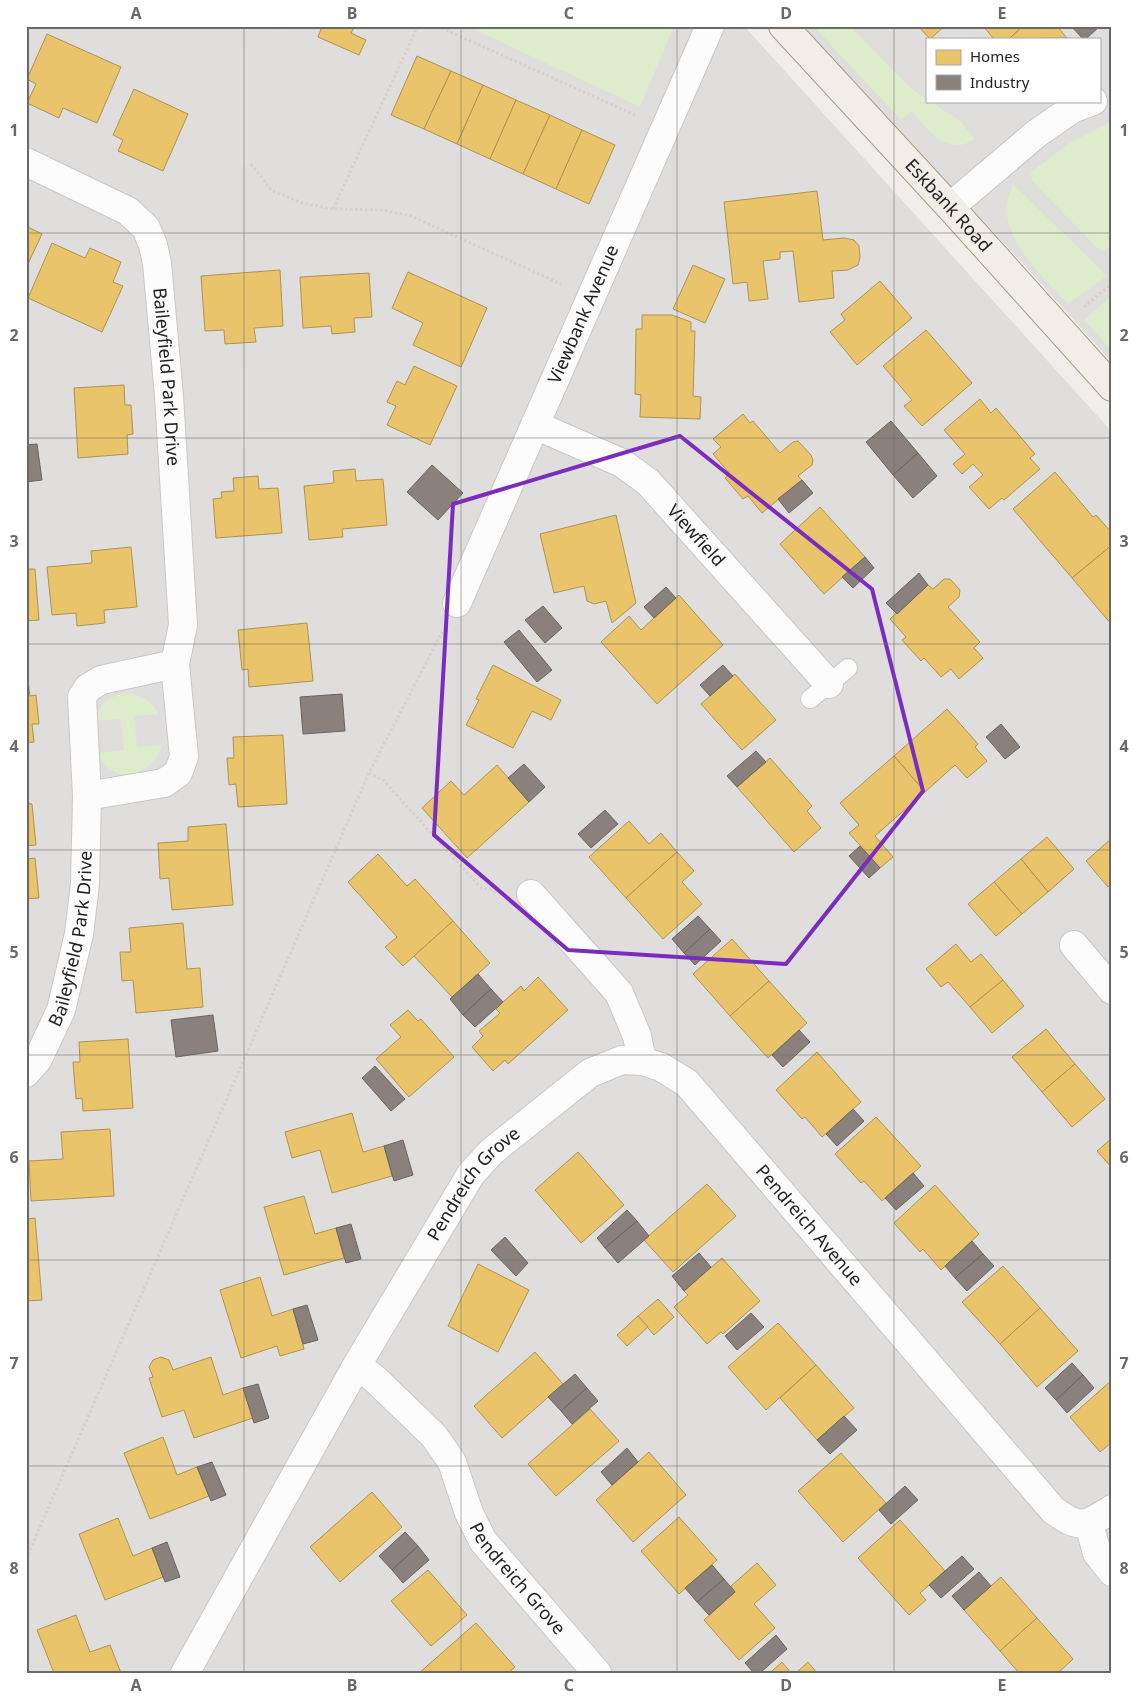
<svg xmlns="http://www.w3.org/2000/svg" width="1138" height="1699" font-family="'Noto Sans',sans-serif">
  <style>
    .residential { fill: #dfdedc; fill-rule: evenodd }
    .grass { fill: #ddeccb }
    .parking { fill: #e0dfde }
    .homes { fill: #e9c46a; stroke: #ad9354 }
    .industry { fill: #8a817c; stroke: #6b6461 }
    .lines { fill: none; stroke-linecap: round; stroke-linejoin: round }
    .service-casing { stroke: #c9c8c7; stroke-width: 20 }
    .minor-casing { stroke: #c9c8c7; stroke-width: 30 }
    .primary-casing { stroke: #a79c86; stroke-width: 30 }
    .path { stroke: #dccecd; stroke-width: 3; stroke-dasharray: 2.5 2.5; stroke-linecap: butt }
    .service { stroke: #fdfcfc; stroke-width: 18 }
    .minor { stroke: #fdfcfc; stroke-width: 28 }
    .primary { stroke: #f3ede7; stroke-width: 28 }
    .marked { fill: none; stroke: #7b2cbf; stroke-width: 4; stroke-linejoin: round }
    .grid { fill: none; stroke: #6a6968; stroke-width: 1; stroke-opacity: 0.55 }
    .labels { text-anchor: middle; stroke-width: 5; stroke-linejoin: round; paint-order: stroke }
    .street-label { font-size: 18px; fill: #222; stroke: #fff }
    .neatline { fill: none; stroke: #6a6968; stroke-width: 2 }
    .grid-label { font-size: 16px; text-anchor: middle; font-weight: bold; fill: #6a6968 }
  </style>
  <rect width="100%" height="100%" fill="#f0eeeb"/>
  <g class="residential">
    <polygon points="26,26 744,26 1112,432 1112,1673 26,1673"/>
    <path d="M800 26H1112V362L1015 255ZM927 39H1099V101H927Z"/>
  </g>
  <g class="grass">
    <polygon points="467,26 674,26 640,107"/>
    <path d="M813 26H850L913 90 927 99V101H930L960 121 975 139C970 141 965 145 960 145 937 146 925 126 912 111L901 120Z"/>
    <polygon points="1112,121 1110,245 1104,251 1096,247 1032,181 1031,172 1070,143"/>
    <path d="M1013 184 1107 276 1068 304C1043 276 1008 247 1006 207 1006 200 1011 191 1013 184Z"/>
    <polygon points="1112,295 1112,351 1084,320"/>
    <path d="M126 693C142 695 151 700 159 714L134 716 137 747 162 745C151 779 114 786 97 753L124 750 121 719 93 721C101 704 107 697 126 693Z"/>
  </g>
  <g class="parking">
    <polygon points="274,26 282,26 359,61 344,93 371,106 327,203 244,165 235,169 191,150 238,45 261,56"/>
    <polygon points="354,359 360,439 242,448 236,368"/>
  </g>
  <g class="homes">
    <polygon points="315,26 355,26 351,33 366,40 359,55 318,37 321,29"/>
    <polygon points="918,26 945,26 930,39"/>
    <polygon points="983,26 1023,26 1009,39 994,39"/>
    <polygon points="1023,26 1057,26 1067,38 1009,39"/>
    <polygon points="47,34 121,67 97,123 63,108 59,118 27,103 36,84 27,79"/>
    <polygon points="417,56 451,71 424,129 391,115"/>
    <polygon points="451,71 483,85 457,144 424,129"/>
    <polygon points="483,85 516,100 490,159 457,144"/>
    <polygon points="134,89 188,114 163,171 118,151 123,140 113,135"/>
    <polygon points="516,100 550,115 523,174 490,159"/>
    <polygon points="550,115 582,130 556,189 523,174"/>
    <polygon points="582,130 615,145 589,204 556,189"/>
    <polygon points="817,191 823,240 844,238 854,240 859,246 860,257 858,265 848,270 832,271 834,298 799,302 793,251 780,252 780,259 763,261 768,299 749,301 747,282 733,284 724,202"/>
    <polygon points="26,226 42,234 26,268"/>
    <polygon points="52,243 85,258 90,248 121,262 113,282 123,286 102,332 28,298"/>
    <polygon points="693,265 725,279 705,323 673,309"/>
    <polygon points="280,270 283,326 254,328 256,342 225,344 224,330 205,331 201,276"/>
    <polygon points="408,272 487,308 461,367 413,345 423,323 392,308"/>
    <polygon points="369,273 372,317 354,318 355,332 332,334 331,326 303,328 300,277"/>
    <polygon points="880,281 912,318 857,365 830,332 845,320 841,314"/>
    <polygon points="642,315 672,315 691,322 691,331 695,331 693,396 701,397 700,419 640,417 641,395 635,394 636,329 642,329"/>
    <polygon points="926,330 972,383 922,426 904,406 912,400 883,366"/>
    <polygon points="414,366 457,386 430,445 387,425 396,406 387,402 397,381 405,385"/>
    <polygon points="124,385 125,405 131,405 133,434 127,435 128,454 78,458 74,388"/>
    <polygon points="980,399 991,413 996,408 1035,454 1030,458 1040,469 1004,500 1002,498 989,509 969,487 983,475 973,464 962,474 953,464 965,454 944,430"/>
    <polygon points="743,414 750,423 753,421 780,453 793,442 798,441 811,455 813,460 812,465 798,476 802,480 762,513 748,496 743,499 725,478 730,474 713,454 721,447 713,439"/>
    <polygon points="355,469 356,481 383,479 387,525 342,529 343,537 309,540 304,486 334,483 333,471"/>
    <polygon points="1055,472 1093,517 1096,515 1112,533 1112,545 1072,578 1013,509"/>
    <polygon points="258,476 259,489 278,488 282,533 216,538 213,499 222,498 221,492 234,491 233,478"/>
    <polygon points="820,507 865,557 824,594 780,544"/>
    <polygon points="616,515 636,603 612,623 606,601 594,604 587,601 584,586 554,593 540,534"/>
    <polygon points="1112,545 1112,625 1072,578"/>
    <polygon points="131,547 137,607 104,610 105,623 77,626 76,613 52,615 47,567 92,563 91,551"/>
    <polygon points="26,569 35,569 39,620 26,621"/>
    <polygon points="944,579 950,579 960,590 959,597 948,607 980,642 974,648 983,658 959,679 951,669 941,677 924,658 921,661 902,640 906,637 890,619 928,585 933,589"/>
    <polygon points="679,595 723,645 657,704 601,642 629,616 641,630"/>
    <polygon points="307,623 313,681 249,687 248,669 242,670 238,630"/>
    <polygon points="493,665 561,700 551,720 532,711 513,748 466,725 479,700 476,699"/>
    <polygon points="27,673 30,696 36,695 39,724 32,724 34,742 26,743"/>
    <polygon points="735,674 776,720 742,750 701,704"/>
    <polygon points="947,709 978,744 975,747 987,761 967,778 955,765 925,792 894,756"/>
    <polygon points="283,735 287,804 238,807 236,784 229,785 227,758 234,758 233,737"/>
    <polygon points="894,756 925,792 875,836 893,857 880,868 849,833 859,825 840,803"/>
    <polygon points="770,758 812,806 807,811 821,828 794,852 737,787"/>
    <polygon points="497,765 529,802 467,858 422,808 451,781 464,795"/>
    <polygon points="26,803 32,804 36,845 26,846"/>
    <polygon points="629,821 649,844 661,833 677,852 626,898 589,857"/>
    <polygon points="226,824 233,905 172,910 169,878 160,879 158,843 188,841 188,827"/>
    <polygon points="1047,837 1074,869 1048,892 1021,859"/>
    <polygon points="1112,838 1112,883 1108,887 1086,861"/>
    <polygon points="677,852 694,871 682,882 702,904 663,939 626,898"/>
    <polygon points="378,854 407,886 415,879 453,921 403,966 385,947 397,937 348,882"/>
    <polygon points="35,858 39,898 26,899 26,859"/>
    <polygon points="1021,859 1048,892 1022,914 994,882"/>
    <polygon points="994,882 1022,914 996,936 968,904"/>
    <polygon points="453,921 490,963 452,997 414,956"/>
    <polygon points="183,923 187,969 200,968 203,1007 136,1013 133,980 122,981 120,952 131,952 129,928"/>
    <polygon points="732,939 769,981 730,1016 693,974"/>
    <polygon points="956,944 971,962 981,954 1003,980 970,1007 948,982 941,987 926,969"/>
    <polygon points="538,977 568,1010 508,1064 505,1060 493,1071 472,1047 483,1036 479,1031 500,1013 496,1009 503,1002 521,986 524,991"/>
    <polygon points="1003,980 1024,1006 992,1033 970,1007"/>
    <polygon points="769,981 807,1023 768,1058 730,1016"/>
    <polygon points="408,1010 418,1021 421,1019 454,1057 409,1097 376,1059 401,1037 390,1025"/>
    <polygon points="1046,1029 1075,1064 1042,1092 1012,1057"/>
    <polygon points="128,1039 133,1108 83,1111 82,1098 76,1099 73,1062 80,1062 79,1042"/>
    <polygon points="817,1052 861,1102 822,1137 805,1117 802,1119 776,1090"/>
    <polygon points="1075,1064 1105,1099 1072,1127 1042,1092"/>
    <polygon points="352,1113 363,1152 384,1146 392,1176 332,1193 320,1150 292,1158 285,1132"/>
    <polygon points="876,1117 921,1166 882,1201 864,1181 861,1183 835,1154"/>
    <polygon points="110,1129 114,1196 31,1201 29,1161 63,1159 61,1132"/>
    <polygon points="1112,1138 1112,1168 1097,1151"/>
    <polygon points="578,1152 624,1205 581,1243 535,1190"/>
    <polygon points="707,1184 736,1216 673,1272 644,1240"/>
    <polygon points="935,1185 979,1234 941,1270 923,1249 920,1252 894,1223"/>
    <polygon points="304,1196 315,1234 336,1228 344,1258 284,1275 264,1207"/>
    <polygon points="35,1218 42,1300 26,1301 26,1219"/>
    <polygon points="722,1258 760,1301 723,1334 721,1332 707,1344 674,1307 688,1295 684,1291"/>
    <polygon points="478,1264 529,1290 498,1352 448,1326"/>
    <polygon points="1003,1266 1040,1308 1000,1344 962,1302"/>
    <polygon points="260,1277 272,1316 293,1309 304,1349 280,1356 277,1346 241,1358 220,1290"/>
    <polygon points="658,1299 674,1317 654,1335 638,1316"/>
    <polygon points="1040,1308 1078,1351 1037,1387 1000,1344"/>
    <polygon points="638,1316 648,1327 627,1346 617,1335"/>
    <polygon points="778,1323 816,1365 766,1410 728,1367"/>
    <polygon points="535,1352 563,1384 502,1438 474,1406"/>
    <polygon points="161,1357 169,1360 173,1370 211,1357 223,1395 243,1388 253,1418 194,1438 184,1410 162,1417 149,1378 153,1377 149,1367 153,1360"/>
    <polygon points="816,1365 854,1408 817,1440 780,1398"/>
    <polygon points="1112,1380 1112,1442 1100,1452 1070,1417"/>
    <polygon points="590,1409 619,1441 556,1496 528,1464"/>
    <polygon points="163,1437 177,1475 197,1467 209,1496 150,1519 124,1453"/>
    <polygon points="649,1452 686,1495 633,1542 596,1500"/>
    <polygon points="841,1453 886,1503 843,1542 798,1491"/>
    <polygon points="372,1492 402,1527 340,1582 310,1547"/>
    <polygon points="679,1517 717,1560 679,1594 641,1551"/>
    <polygon points="118,1518 133,1556 152,1548 163,1577 105,1600 79,1534"/>
    <polygon points="900,1520 945,1571 920,1593 926,1600 909,1615 858,1558"/>
    <polygon points="757,1563 776,1585 754,1604 775,1628 739,1660 704,1620 735,1592 731,1586"/>
    <polygon points="428,1570 467,1615 431,1646 391,1601"/>
    <polygon points="1001,1577 1037,1618 1000,1651 964,1610"/>
    <polygon points="76,1615 90,1652 110,1645 121,1673 54,1673 37,1630"/>
    <polygon points="1037,1618 1073,1659 1058,1673 1019,1673 1000,1651"/>
    <polygon points="476,1623 515,1667 508,1673 419,1673"/>
    <polygon points="782,1662 791,1673 770,1673"/>
    <polygon points="808,1662 817,1673 796,1673"/>
  </g>
  <g class="industry">
    <polygon points="1073,26 1100,26 1086,39 1083,39 1072,27"/>
    <polygon points="891,421 918,453 893,475 866,442"/>
    <polygon points="37,444 42,480 26,482 26,445"/>
    <polygon points="918,453 937,476 913,498 893,475"/>
    <polygon points="432,465 463,493 438,520 407,492"/>
    <polygon points="802,480 813,493 789,513 778,499"/>
    <polygon points="865,557 874,568 853,588 842,577"/>
    <polygon points="919,573 928,585 897,614 886,603"/>
    <polygon points="666,587 676,598 654,618 644,607"/>
    <polygon points="543,606 562,628 545,643 525,620"/>
    <polygon points="519,630 552,670 537,682 504,642"/>
    <polygon points="723,665 733,676 710,696 700,685"/>
    <polygon points="342,694 345,731 303,734 300,697"/>
    <polygon points="1001,724 1020,747 1005,759 986,737"/>
    <polygon points="756,751 766,762 737,787 727,776"/>
    <polygon points="524,764 545,787 529,802 508,778"/>
    <polygon points="605,810 618,824 591,848 578,834"/>
    <polygon points="860,846 880,868 869,878 849,856"/>
    <polygon points="698,916 710,929 684,953 672,939"/>
    <polygon points="710,929 721,941 695,965 684,953"/>
    <polygon points="478,974 491,989 463,1015 450,999"/>
    <polygon points="491,989 503,1002 475,1027 463,1015"/>
    <polygon points="213,1015 218,1051 176,1057 171,1020"/>
    <polygon points="799,1030 810,1042 783,1067 772,1055"/>
    <polygon points="375,1066 405,1099 391,1111 362,1078"/>
    <polygon points="853,1109 864,1121 837,1146 826,1134"/>
    <polygon points="403,1140 413,1175 394,1181 384,1146"/>
    <polygon points="913,1173 924,1186 896,1210 885,1198"/>
    <polygon points="627,1210 637,1221 605,1248 597,1238"/>
    <polygon points="637,1221 649,1236 618,1263 605,1248"/>
    <polygon points="351,1224 361,1259 346,1263 336,1228"/>
    <polygon points="505,1237 528,1263 516,1276 491,1250"/>
    <polygon points="972,1241 983,1254 955,1278 945,1266"/>
    <polygon points="699,1253 711,1267 684,1291 672,1276"/>
    <polygon points="983,1254 994,1266 967,1291 955,1278"/>
    <polygon points="307,1305 318,1340 303,1344 293,1309"/>
    <polygon points="751,1313 764,1327 737,1350 725,1336"/>
    <polygon points="1072,1363 1083,1375 1056,1400 1045,1388"/>
    <polygon points="575,1374 587,1388 561,1411 548,1397"/>
    <polygon points="1083,1375 1094,1388 1067,1413 1056,1400"/>
    <polygon points="258,1384 269,1418 254,1423 243,1388"/>
    <polygon points="587,1388 598,1401 572,1424 561,1411"/>
    <polygon points="844,1416 857,1430 830,1454 817,1440"/>
    <polygon points="627,1448 638,1462 612,1485 601,1472"/>
    <polygon points="212,1462 226,1495 211,1501 197,1467"/>
    <polygon points="905,1486 918,1500 891,1524 879,1510"/>
    <polygon points="405,1532 418,1546 392,1570 379,1556"/>
    <polygon points="167,1542 180,1577 165,1582 152,1548"/>
    <polygon points="418,1546 429,1560 403,1583 392,1570"/>
    <polygon points="962,1556 974,1569 941,1598 929,1585"/>
    <polygon points="712,1565 724,1579 697,1602 685,1588"/>
    <polygon points="979,1572 991,1586 964,1610 952,1596"/>
    <polygon points="724,1579 735,1592 709,1615 697,1602"/>
    <polygon points="776,1635 787,1649 760,1673 754,1673 745,1663"/>
  </g>
  <g class="lines">
    <defs>
      <polyline id="service" points="810,699 848,668"/>
      <g id="minor">
        <path id="s1" d="M26 162 128 211 146 228 153 245 157 263 169 396 183 625 175 664 184 757 178 773 164 783 87 796"/>
        <polyline points="950,207 1036,134 1072,109 1093,101"/>
        <path id="s2" d="M535 425 622 463 648 482 829 684"/>
        <path id="s3" d="M457 603 710 26"/>
        <polyline points="531,894 619,993 637,1036 642,1061"/>
        <polyline points="1074,945 1112,990"/>
        <path id="s4" d="M26 1073 38 1059 61 1010 79 934 85 884 87 796 82 697 88 688 101 680 175 664"/>
        <path id="s5" d="M357 1365 376 1380 434 1436 452 1462 469 1513 483 1541 597 1673"/>
        <polyline points="1089,1524 1097,1553 1112,1572"/>
        <path id="s6" d="M185 1673 357 1365 471 1174 491 1152 590 1073 622 1060 642 1061 661 1067 687 1083 1053 1510C1080 1530 1086 1526 1112 1509"/>
      </g>
      <g id="primary">
        <path id="s7" d="M783 26 950 207 1112 387"/>
      </g>
    </defs>
    <use href="#service" class="service-casing"/>
    <use href="#minor" class="minor-casing"/>
    <use href="#primary" class="primary-casing"/>
    <g class="path">
      <polyline points="437,26 635,115"/>
      <polyline points="251,164 271,190 302,203 333,209 383,210 411,216 561,284"/>
      <polyline points="333,209 418,26"/>
      <polyline points="1084,307 1112,283"/>
      <polyline points="369,773 383,780 481,888 498,891"/>
      <polyline points="26,1559 369,773 442,632"/>
    </g>
    <use href="#service" class="service"/>
    <use href="#minor" class="minor"/>
    <use href="#primary" class="primary"/>
  </g>
  <path class="marked" d="M680 436 872 589 923 791 786 964 568 950 434 835 453 504Z"/>
  <path class="grid" d="M244 26V1673M461 26V1673M677 26V1673M894 26V1673M26 233H1112M26 438H1112M26 644H1112M26 850H1112M26 1055H1112M26 1260H1112M26 1466H1112"/>
  <g class="labels">
    <g class="street-label">
      <text dy="6" stroke="none"><textPath href="#s7" startOffset="244">Eskbank Road</textPath></text>
      <text dy="6" stroke="none"><textPath href="#s3" startOffset="315">Viewbank Avenue</textPath></text>
      <text dy="6" stroke="none"><textPath href="#s1" startOffset="289">Baileyfield Park Drive</textPath></text>
      <text dy="6" stroke="none"><textPath href="#s2" startOffset="199">Viewfield</textPath></text>
      <text dy="6" stroke="none"><textPath href="#s4" startOffset="145">Baileyfield Park Drive</textPath></text>
      <text dy="6" stroke="none"><textPath href="#s6" startOffset="569">Pendreich Grove</textPath></text>
      <text dy="6" stroke="none"><textPath href="#s6" startOffset="1024">Pendreich Avenue</textPath></text>
      <text dy="6" stroke="none"><textPath href="#s5" startOffset="272">Pendreich Grove</textPath></text>
    </g>
  </g>
  <rect width="1138" height="1699" fill="none" stroke="#ffffff" stroke-width="55"/>
  <rect x="926" y="38" width="175" height="65" fill="#ffffff" stroke="#a7a7a7"/>
  <rect x="936" y="50" width="25" height="15" fill="#e9c46a" stroke="#a7a7a7"/>
  <text x="970" y="62" font-size="15" fill="#222222">Homes</text>
  <rect x="936" y="75" width="25" height="15" fill="#8a817c" stroke="#a7a7a7"/>
  <text x="970" y="88" font-size="15" fill="#222222">Industry</text>
  <rect x="28" y="28" width="1082" height="1644" class="neatline"/>
  <g class="grid-label">
    <text x="136" y="19">A</text>
    <text x="352" y="19">B</text>
    <text x="569" y="19">C</text>
    <text x="786" y="19">D</text>
    <text x="1002" y="19">E</text>
    <text x="14" y="136">1</text>
    <text x="1124" y="136">1</text>
    <text x="14" y="341">2</text>
    <text x="1124" y="341">2</text>
    <text x="14" y="547">3</text>
    <text x="1124" y="547">3</text>
    <text x="14" y="752">4</text>
    <text x="1124" y="752">4</text>
    <text x="14" y="958">5</text>
    <text x="1124" y="958">5</text>
    <text x="14" y="1163">6</text>
    <text x="1124" y="1163">6</text>
    <text x="14" y="1369">7</text>
    <text x="1124" y="1369">7</text>
    <text x="14" y="1574">8</text>
    <text x="1124" y="1574">8</text>
    <text x="136" y="1691">A</text>
    <text x="352" y="1691">B</text>
    <text x="569" y="1691">C</text>
    <text x="786" y="1691">D</text>
    <text x="1002" y="1691">E</text>
  </g>
</svg>
